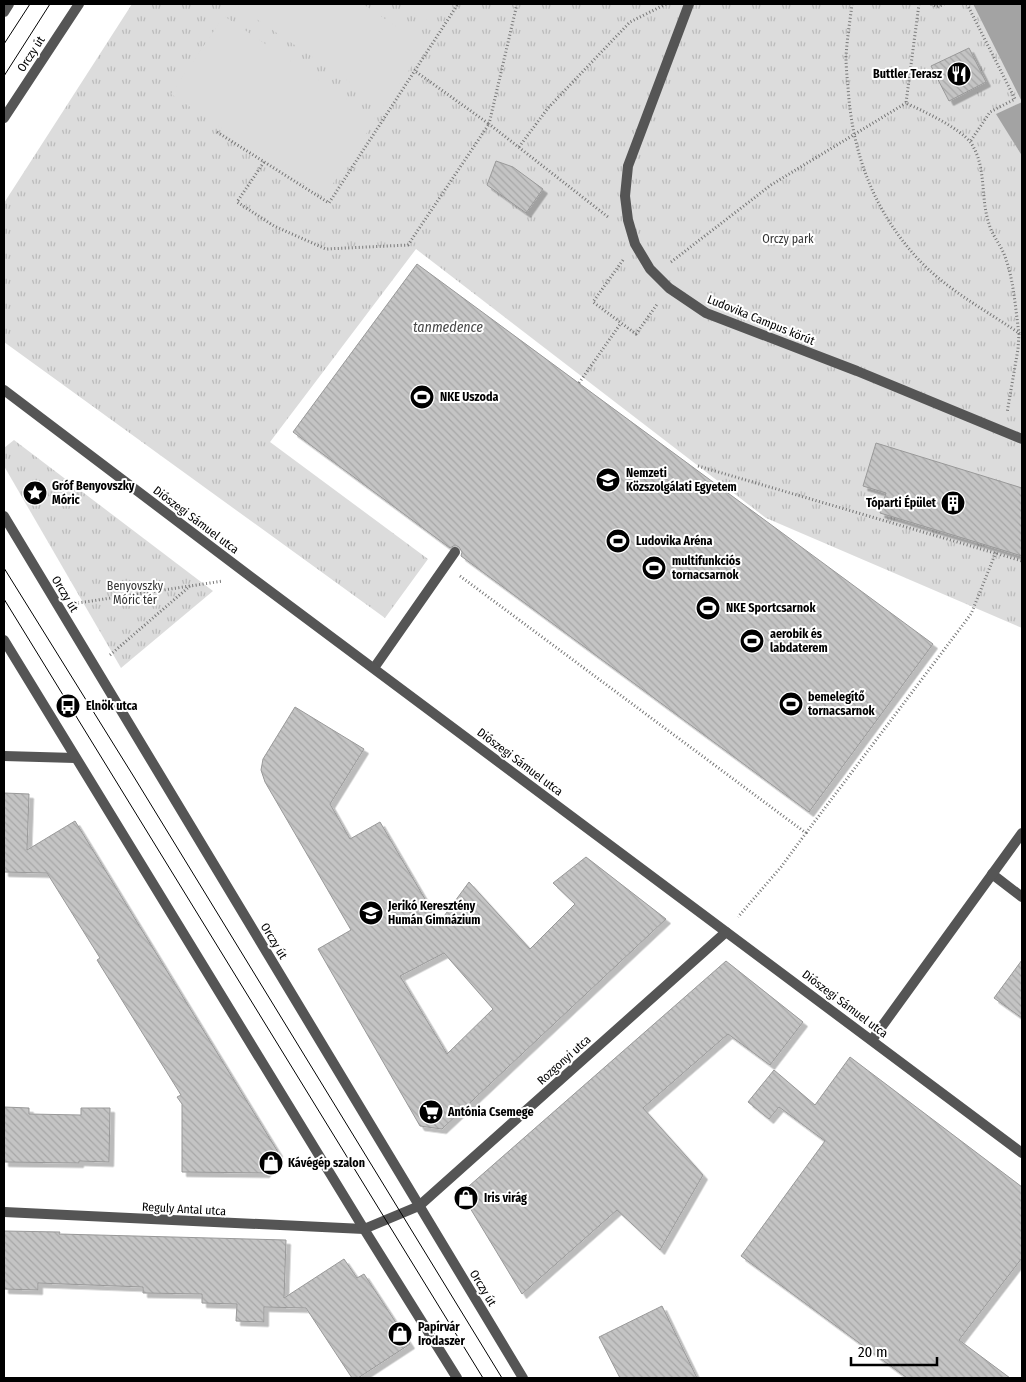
<svg xmlns="http://www.w3.org/2000/svg" width="1026" height="1382" font-family="'Fira Sans Condensed',sans-serif">
  <style>
    .park { fill: url(#park-tufts) }
    .pitch { fill: #dcdcdc }
    .water { fill: #a3a3a3 }
    .building { fill: url(#building-back-hatch); stroke: #999; fill-rule: evenodd; filter: url(#shadow) }
    .lines { fill: none; stroke-linecap: round; stroke-linejoin: round }
    .path { stroke: #777; stroke-width: 3; stroke-dasharray: 1 2.5; stroke-linecap: butt }
    .service { stroke: #555; stroke-width: 10 }
    .pedestrian { stroke: #555; stroke-width: 10 }
    .minor { stroke: #555; stroke-width: 10 }
    .tertiary { stroke: #555; stroke-width: 10 }
    .tram { stroke: #000; stroke-width: 1 }
    .labels { text-anchor: middle; stroke-width: 4; stroke-linejoin: round; paint-order: stroke }
    .street-label { font-size: 12px; fill: #000; stroke: #fff }
    .poi-label { font-size: 12px; font-weight: bold; fill: #000; stroke: #fff; text-anchor: start }
    .park-label { font-size: 12px; fill: #333; stroke: #fff }
    .water-label { font-size: 14px; font-style: italic; fill: #444; stroke: #fff }
  </style>
  <defs>
    <pattern id="park-tufts" width="24" height="20" patternUnits="userSpaceOnUse" patternTransform="scale(1.25)"><rect width="24" height="20" fill="#dcdcdc"/><path d="M3 7l-1-3M5 7V3M7 7l1-3M15 17l-1-3M17 17v-4M19 17l1-3" fill="none" stroke="#bbb"/></pattern>
    <pattern id="building-back-hatch" width="6" height="6" patternUnits="userSpaceOnUse" patternTransform="scale(1.25)"><rect width="6" height="6" fill="#c4c4c4"/><path d="M-1 5l2 2M0 0l6 6M5-1l2 2" fill="none" stroke="#a7a7a7"/></pattern>
    <filter id="shadow"><feDropShadow dx="4.5" dy="4.5" stdDeviation="0" flood-color="#0004"/></filter>
  </defs>
  <rect width="100%" height="100%" fill="#fff"/>
  <g class="park">
    <polygon points="132,4 973,4 1022,102 997,114 1022,156 1022,628 766,518 416,249 270,442 428,559 385,618 4,342 4,203"/>
    <polygon points="14,440 213,591 121,668 4,466 4,448"/>
  </g>
  <g class="pitch">
    <polygon points="234,4 363,4 425,46 385,106"/>
    <path d="M401 4H448C431 31 422 18 401 4Z"/>
    <polygon points="224,16 376,119 324,197 171,94"/>
  </g>
  <polygon class="water" points="973,4 1022,4 1022,156 996,114 1022,102"/>
  <g class="building">
    <polygon points="969,48 986,82 949,101 931,66"/>
    <polygon points="496,161 513,167 543,189 526,213 487,185"/>
    <polygon points="417,264 933,644 809,812 461,556 462,552 459,547 455,545 450,548 293,432"/>
    <polygon points="876,443 1022,488 1022,556 880,513 886,493 863,486"/>
    <path d="M295 707 364 749 330 804 350 839 380 822 439 923 469 882 530 949 575 904 553 883 586 857 666 919 442 1129 420 1126 318 949 351 930 265 782 261 770 263 759ZM444 953 493 1009 447 1054 400 976Z"/>
    <polygon points="4,793 29,794 27,850 75,821 278,1152 265,1173 182,1172 182,1104 177,1097 181,1095 97,960 100,958 47,873 4,872"/>
    <polygon points="1022,960 1022,1018 994,998"/>
    <polygon points="726,961 803,1022 770,1065 728,1034 643,1108 703,1175 660,1250 617,1210 522,1294 461,1193"/>
    <polygon points="850,1057 1022,1187 1022,1258 959,1340 1010,1378 907,1378 741,1256 825,1141 779,1107 769,1119 748,1102 774,1070 815,1105"/>
    <polygon points="4,1107 29,1108 29,1114 81,1115 81,1108 110,1108 109,1162 79,1161 79,1163 4,1162"/>
    <polygon points="4,1231 60,1232 59,1234 286,1240 284,1298 344,1259 357,1278 364,1274 410,1344 358,1378 352,1378 306,1308 264,1307 264,1322 236,1321 237,1304 202,1303 202,1294 143,1293 143,1287 38,1283 38,1290 4,1289"/>
    <polygon points="662,1306 697,1378 620,1378 599,1337"/>
  </g>
  <g class="lines">
    <g class="path">
      <polyline points="517,4 489,124 608,217"/>
      <path d="M852 4C850 21 847 39 846 57 846 66 847 77 848 87 852 152 873 210 918 259 946 289 985 310 1019 333L1018 349 1007 413"/>
      <path d="M919 4 906 103C923 111 960 128 971 143 987 167 980 197 989 224 992 235 1000 244 1004 254 1014 279 1015 307 1019 333L1022 335"/>
      <polyline points="931,4 937,7 944,4"/>
      <polyline points="967,4 1015,99 990,112 970,142"/>
      <polyline points="217,132 329,203 458,4"/>
      <polyline points="519,147 548,108 630,22 666,4"/>
      <polyline points="264,162 237,202 274,226 326,249 408,245 489,124 415,71"/>
      <polyline points="623,260 593,302 636,334 658,303"/>
      <polyline points="671,262 771,185 906,103"/>
      <polyline points="579,383 621,323"/>
      <polyline points="698,466 1022,561"/>
      <polyline points="460,576 806,833 781,867 738,917"/>
      <polyline points="78,603 223,581"/>
      <polyline points="110,655 190,586"/>
      <polyline points="806,833 971,614 996,552"/>
    </g>
    <g class="service">
      <polyline points="374,668 455,552"/>
      <polyline points="992,874 1022,897"/>
      <polyline points="872,1040 1022,833"/>
    </g>
    <polyline class="pedestrian" points="689,4 628,166 625,196 628,220 635,244 650,269 669,288 706,313 857,371 1022,439"/>
    <g class="minor">
      <polyline points="4,390 251,577 1022,1153"/>
      <polyline points="4,756 75,758"/>
      <polyline points="419,1206 726,932"/>
      <polyline points="4,1212 364,1229"/>
    </g>
    <g class="tertiary">
      <polyline points="4,12 9,4"/>
      <polyline points="4,118 79,4"/>
      <polyline points="4,516 523,1378"/>
      <polyline points="4,640 364,1229 457,1378"/>
      <polyline points="364,1229 419,1206"/>
    </g>
    <g class="tram">
      <polyline points="4,44 30,4"/>
      <polyline points="4,76 50,4"/>
      <polyline points="4,568 134,777 502,1378"/>
      <polyline points="4,599 483,1378"/>
    </g>
  </g>
  <defs>
    <symbol id="restaurant-disc" viewBox="-11 -11 22 22"><circle r="9.5" fill="#000" stroke="#fff"/><path d="M-5-6h1v4h1v-4h1v4h1v-4h1v5L-1.5 .5V6h-2V.5L-5-1ZM5-6V6H3V1.5H1.5Q1.5-4 5-6Z" fill="#fff"/></symbol>
    <symbol id="stadium-disc" viewBox="-11 -11 22 22"><circle r="9.5" fill="#000" stroke="#fff"/><path d="M0-5a6.5 5 0 1 0 0 10a6.5 5 0 1 0 0-10ZM-3.5-1.8h7v3.6h-7Z" fill="#fff"/></symbol>
    <symbol id="university-disc" viewBox="-11 -11 22 22"><circle r="9.5" fill="#000" stroke="#fff"/><path d="M0-5L7-2L0 1L-7-2ZM-4 1L0 2.5L4 1V4Q0 6-4 4Z" fill="#fff"/></symbol>
    <symbol id="sight-disc" viewBox="-11 -11 22 22"><circle r="9.5" fill="#000" stroke="#fff"/><path d="M0-6L1.8-2.2L6-1.7L2.9 1.2L3.7 5.4L0 3.3L-3.7 5.4L-2.9 1.2L-6-1.7L-1.8-2.2Z" fill="#fff"/></symbol>
    <symbol id="building-disc" viewBox="-11 -11 22 22"><circle r="9.5" fill="#000" stroke="#fff"/><path d="M-4-6H4V6H1V3H-1V6H-4ZM-2.5-4.3h1.7v1.8h-1.7ZM.8-4.3h1.7v1.8H.8ZM-2.5-1h1.7V.8h-1.7ZM.8-1h1.7V.8H.8Z" fill="#fff"/></symbol>
    <symbol id="bus-disc" viewBox="-11 -11 22 22"><circle r="9.5" fill="#000" stroke="#fff"/><path d="M-5-6H5V4H4V6H2V4H-2V6H-4V4H-5ZM-3.5-4V0h7V-4ZM-3.5 1.2v1.5H-2V1.2ZM2 1.2v1.5H3.5V1.2Z" fill="#fff"/></symbol>
    <symbol id="school-disc" viewBox="-11 -11 22 22"><circle r="9.5" fill="#000" stroke="#fff"/><path d="M0-5L7-2L0 1L-7-2ZM-4 1L0 2.5L4 1V4Q0 6-4 4Z" fill="#fff"/></symbol>
    <symbol id="supermarket-disc" viewBox="-11 -11 22 22"><circle r="9.5" fill="#000" stroke="#fff"/><path d="M-6-5.5h2.5l.6 2H6L4.5 2H-2.5L-4.4-4H-6ZM-1.5 3.2a1.3 1.3 0 1 0 .1 0ZM3 3.2a1.3 1.3 0 1 0 .1 0Z" fill="#fff"/></symbol>
    <symbol id="shop-disc" viewBox="-11 -11 22 22"><circle r="9.5" fill="#000" stroke="#fff"/><path d="M-5-2.5h2.3a2.7 3.5 0 0 1 5.4 0H5L5.5 6h-11ZM-1.5-2.5h3a1.5 2.3 0 0 0-3 0Z" fill="#fff"/></symbol>
  </defs>
  <g fill-rule="evenodd">
    <use href="#restaurant-disc" x="945" y="60" width="28" height="28"/>
    <use href="#stadium-disc" x="408" y="383" width="28" height="28"/>
    <use href="#university-disc" x="594" y="466" width="28" height="28"/>
    <use href="#sight-disc" x="21" y="479" width="28" height="28"/>
    <use href="#building-disc" x="939" y="489" width="28" height="28"/>
    <use href="#stadium-disc" x="604" y="527" width="28" height="28"/>
    <use href="#stadium-disc" x="640" y="554" width="28" height="28"/>
    <use href="#stadium-disc" x="694" y="594" width="28" height="28"/>
    <use href="#stadium-disc" x="738" y="627" width="28" height="28"/>
    <use href="#stadium-disc" x="777" y="690" width="28" height="28"/>
    <use href="#bus-disc" x="54" y="692" width="28" height="28"/>
    <use href="#school-disc" x="357" y="899" width="28" height="28"/>
    <use href="#supermarket-disc" x="417" y="1098" width="28" height="28"/>
    <use href="#shop-disc" x="257" y="1149" width="28" height="28"/>
    <use href="#shop-disc" x="452" y="1184" width="28" height="28"/>
    <use href="#shop-disc" x="386" y="1320" width="28" height="28"/>
  </g>
  <g class="labels">
    <g class="street-label">
      <text transform="translate(31 54) rotate(-57)" y="4">Orczy út</text>
      <text transform="translate(761 320) rotate(22)" y="4">Ludovika Campus körút</text>
      <text transform="translate(196 520) rotate(37)" y="4">Diószegi Sámuel utca</text>
      <text transform="translate(65 594) rotate(59)" y="4">Orczy út</text>
      <text transform="translate(520 762) rotate(37)" y="4">Diószegi Sámuel utca</text>
      <text transform="translate(274 941) rotate(59)" y="4">Orczy út</text>
      <text transform="translate(845 1004) rotate(37)" y="4">Diószegi Sámuel utca</text>
      <text transform="translate(564 1060) rotate(-42)" y="4">Rozgonyi utca</text>
      <text transform="translate(184 1209) rotate(3)" y="4">Reguly Antal utca</text>
      <text transform="translate(483 1288) rotate(59)" y="4">Orczy út</text>
    </g>
    <g class="poi-label">
      <text x="942" y="78" text-anchor="end">Buttler Terasz</text>
      <text x="440" y="401">NKE Uszoda</text>
      <text x="626" y="477">Nemzeti<tspan x="626" dy="14">Közszolgálati Egyetem</tspan></text>
      <text x="52" y="490">Gróf Benyovszky<tspan x="52" dy="14">Móric</tspan></text>
      <text x="936" y="507" text-anchor="end">Tóparti Épület</text>
      <text x="636" y="545">Ludovika Aréna</text>
      <text x="672" y="565">multifunkciós<tspan x="672" dy="14">tornacsarnok</tspan></text>
      <text x="726" y="612">NKE Sportcsarnok</text>
      <text x="770" y="638">aerobik és<tspan x="770" dy="14">labdaterem</tspan></text>
      <text x="808" y="701">bemelegítő<tspan x="808" dy="14">tornacsarnok</tspan></text>
      <text x="86" y="710">Elnök utca</text>
      <text x="388" y="910">Jerikó Keresztény<tspan x="388" dy="14">Humán Gimnázium</tspan></text>
      <text x="448" y="1116">Antónia Csemege</text>
      <text x="288" y="1167">Kávégép szalon</text>
      <text x="484" y="1202">Iris virág</text>
      <text x="418" y="1331">Papírvár<tspan x="418" dy="14">Irodaszer</tspan></text>
    </g>
    <g class="park-label">
      <text x="788" y="243">Orczy park</text>
      <text x="135" y="590">Benyovszky<tspan x="135" dy="14">Móric tér</tspan></text>
    </g>
    <g class="water-label">
      <text x="448" y="332">tanmedence</text>
    </g>
  </g>
  <rect width="1026" height="1382" fill="none" stroke="#000000" stroke-width="10"/>
  <path d="M851 1357v8h86v-8" fill="none" stroke="#000000" stroke-width="2.5"/>
  <text x="858" y="1357" font-size="15" fill="#000000" stroke="#ffffff" stroke-width="4" paint-order="stroke">20 m</text>
</svg>
